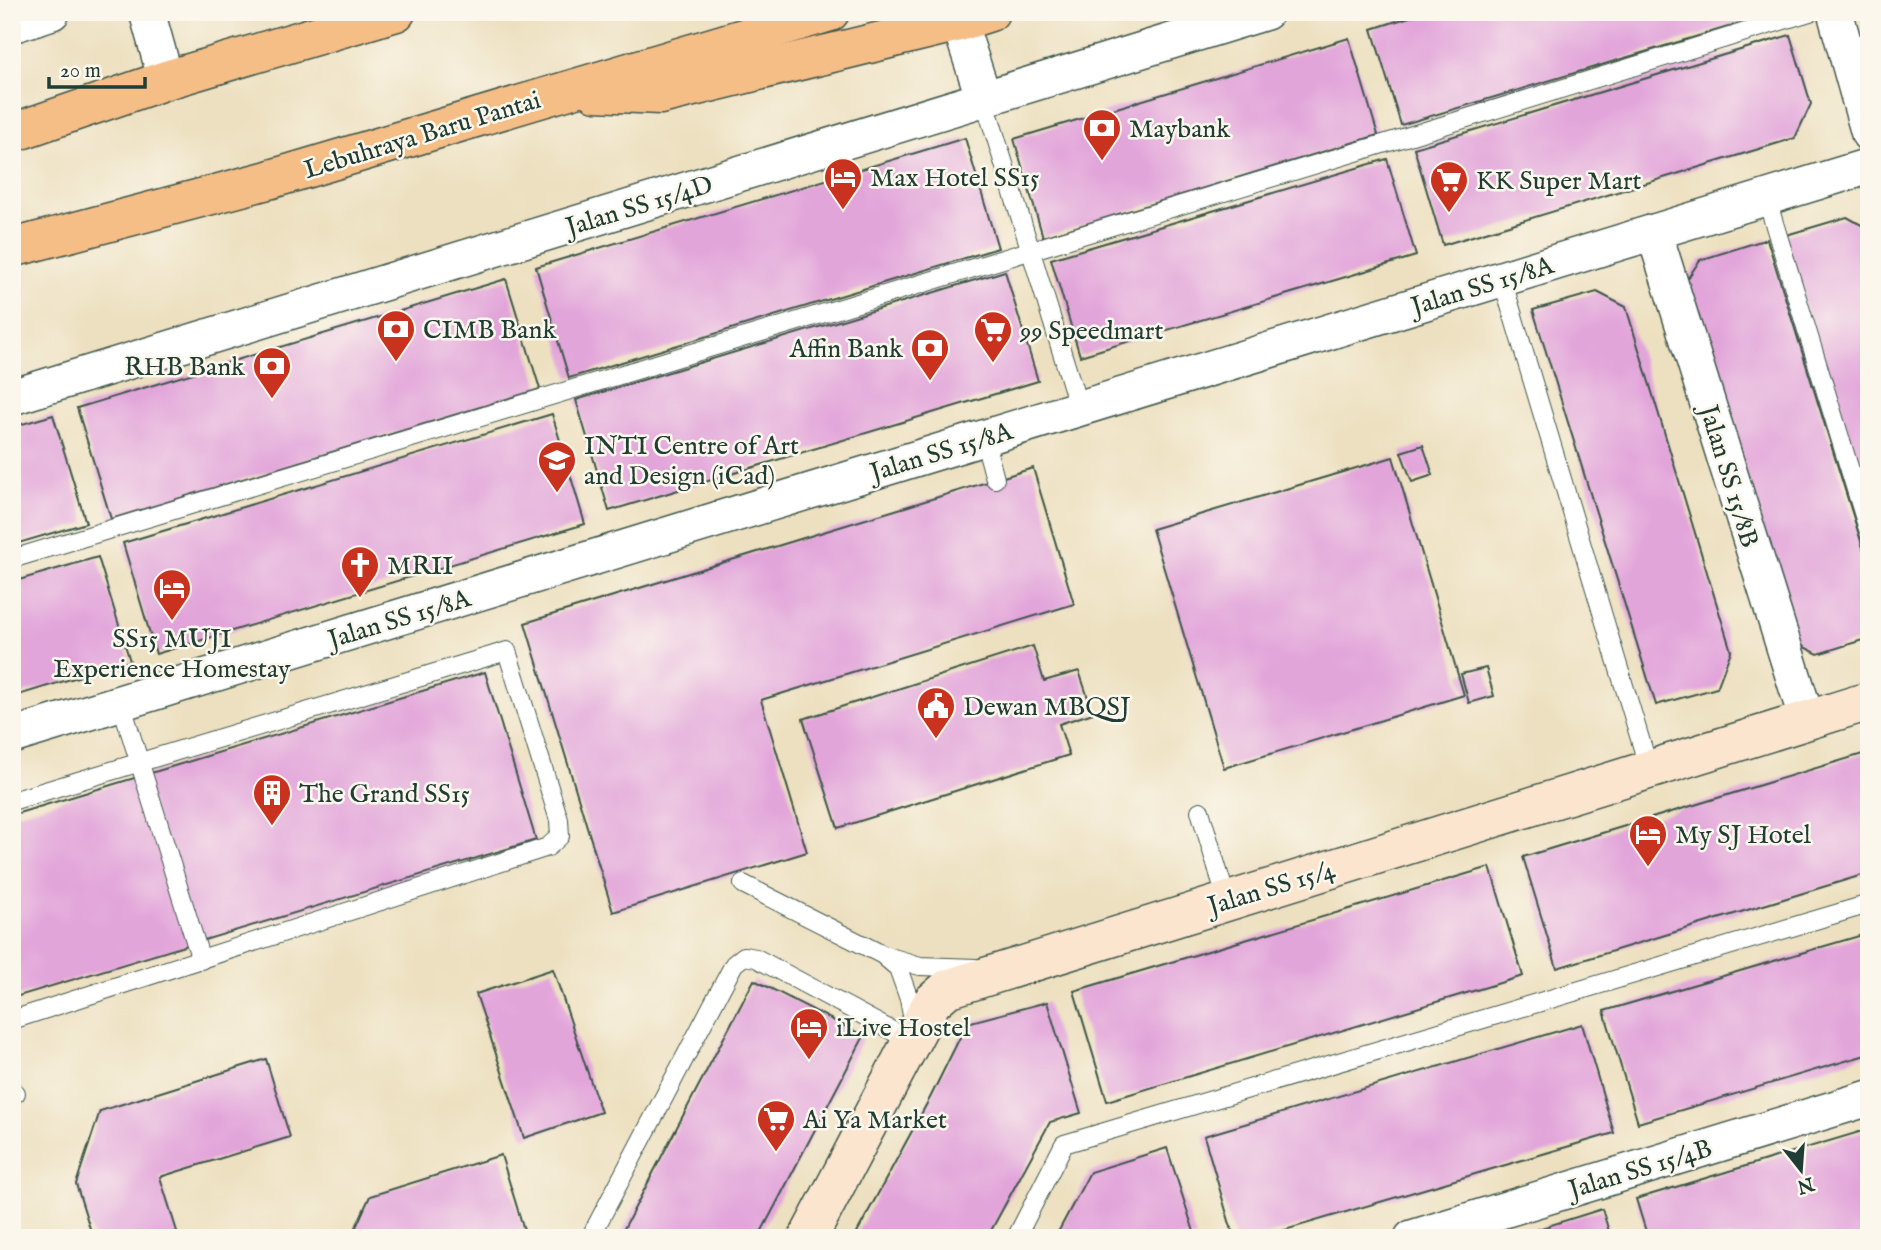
<svg xmlns="http://www.w3.org/2000/svg" width="1881" height="1250" font-family="'IM FELL English',serif">
  <style>
    .building { fill: #e2a5da }
    .lines { fill: none; stroke-linecap: round; stroke-linejoin: round }
    .lane-casing { stroke: #3e5549; stroke-width: 20 }
    .street-casing { stroke: #3e5549; stroke-width: 38 }
    .secondary-casing { stroke: #3e5549; stroke-width: 41 }
    .highway-casing { stroke: #3e5549; stroke-width: 41 }
    .lane { stroke: #fff; stroke-width: 18 }
    .street { stroke: #fff; stroke-width: 35 }
    .secondary { stroke: #fbe5cf; stroke-width: 38 }
    .highway { stroke: #f6be87; stroke-width: 38 }
    .labels { text-anchor: middle; stroke-width: 5; stroke-linejoin: round; paint-order: stroke }
    .poi-label { font-size: 26px; fill: #1f3d34; stroke: #fbf7ec; text-anchor: start }
    .street-label { font-size: 26px; fill: #1f3d34; stroke: #fbf7ec }
  </style>
  <rect width="100%" height="100%" fill="#fbf7ec"/>
  <filter id="ink" filterUnits="userSpaceOnUse"><feTurbulence type="fractalNoise" baseFrequency=".0143" numOctaves="2"/><feDisplacementMap in="SourceGraphic" scale="14" xChannelSelector="R" yChannelSelector="G"/><feConvolveMatrix kernelMatrix="1 2 1 2 8 2 1 2 1" color-interpolation-filters="sRGB"/></filter>
  <filter id="wash" filterUnits="userSpaceOnUse"><feTurbulence type="fractalNoise" baseFrequency=".00686" numOctaves="4" result="noise"/><feDisplacementMap in="SourceGraphic" scale="28" xChannelSelector="R" yChannelSelector="G"/><feGaussianBlur stdDeviation="1.57" result="paint"/><feColorMatrix in="noise" values="0 0 0 0 0 0 0 0 0 0 0 0 0 0 0 0 0 1.4 0 .05"/><feComposite in="paint" operator="in"/></filter>
  <g filter="url(#wash)">
    <rect width="100%" height="100%" fill="#ede0c0"/>
    <g id="blocks">
      <g class="building">
        <polygon points="1425,12 1775,12 1775,13 1401,125 1372,29"/>
        <polygon points="1790,35 1811,104 1795,138 1443,245 1414,148"/>
        <polygon points="1349,38 1378,135 1043,237 1014,139"/>
        <polygon points="965,138 998,248 569,378 536,267"/>
        <polygon points="1387,159 1416,256 1080,356 1051,259"/>
        <polygon points="1847,217 1869,229 1869,514 1783,236"/>
        <polygon points="1767,239 1869,567 1869,638 1818,654 1792,641 1680,290 1700,260"/>
        <polygon points="1005,271 1038,381 609,511 576,400"/>
        <polygon points="506,279 540,389 111,519 77,408"/>
        <polygon points="1597,292 1626,307 1731,651 1717,688 1656,705 1533,310"/>
        <polygon points="552,414 585,524 156,654 123,543"/>
        <polygon points="53,415 86,523 12,545 12,427"/>
        <polygon points="1423,445 1433,475 1412,482 1401,452"/>
        <polygon points="1393,457 1464,695 1224,768 1152,529"/>
        <polygon points="1033,468 1074,604 761,700 807,852 613,912 525,623"/>
        <polygon points="98,557 130,661 12,697 12,582"/>
        <polygon points="1033,646 1044,681 1079,671 1093,713 1059,724 1069,755 838,828 803,719"/>
        <polygon points="1486,668 1494,696 1469,703 1461,674"/>
        <polygon points="485,672 536,840 12,998 12,815"/>
        <polygon points="1869,752 1869,873 1557,968 1523,857"/>
        <polygon points="1490,867 1523,976 1107,1101 1074,991"/>
        <polygon points="1869,933 1869,1054 1638,1123 1604,1011"/>
        <polygon points="553,969 601,1112 524,1138 476,994"/>
        <polygon points="754,980 864,1036 775,1206 758,1238 619,1238"/>
        <polygon points="1047,1002 1081,1113 1050,1122 987,1238 854,1238 931,1096 967,1023"/>
        <polygon points="1582,1024 1614,1133 1258,1238 1234,1238 1204,1136"/>
        <polygon points="266,1059 290,1137 160,1177 179,1238 93,1238 76,1184 100,1111"/>
        <polygon points="1869,1129 1869,1238 1648,1238 1636,1199"/>
        <polygon points="1167,1148 1196,1238 1055,1238 1090,1172"/>
        <polygon points="501,1155 524,1230 500,1238 351,1238 370,1196"/>
        <polygon points="1602,1209 1611,1238 1513,1238 1513,1237"/>
      </g>
    </g>
  </g>
  <g filter="url(#ink)">
    <use href="#blocks" fill-opacity="0" stroke="#3e5549" stroke-width="2"/>
    <g class="lines">
      <defs>
        <g id="lane">
          <polyline points="984,99 1079,408"/>
          <polyline points="1766,197 1869,532"/>
          <polyline points="1502,279 1649,769"/>
          <polyline points="984,438 995,479"/>
          <polyline points="12,559 1396,140 1810,12"/>
          <polyline points="121,703 201,960"/>
          <polyline points="12,801 507,651 559,820 560,836 548,847 12,1020"/>
          <polyline points="1200,811 1227,901"/>
          <polyline points="743,884 883,955 920,966 976,968"/>
          <polyline points="885,957 898,968 909,999 914,1026"/>
          <polyline points="12,1095 16,1093"/>
          <polyline points="12,1235 13,1238"/>
          <polyline points="590,1238 734,964 744,956 756,958 911,1041"/>
          <polyline points="1016,1238 1064,1144 1869,904"/>
        </g>
        <g id="street">
          <polyline points="147,12 166,80"/>
          <polyline points="1835,12 1869,134"/>
          <polyline points="959,22 984,99"/>
          <polyline points="12,25 52,12"/>
          <polyline points="1654,232 1807,720"/>
          <polyline points="12,397 1266,12"/>
          <polyline points="12,736 1869,166"/>
          <polyline points="1412,1238 1869,1098"/>
        </g>
        <polyline id="secondary" points="808,1238 932,1002 947,989 1869,701"/>
        <g id="highway">
          <polyline points="596,92 660,95 959,22 990,12"/>
          <polyline points="12,133 166,80 396,12"/>
          <polyline points="12,248 268,180 830,12"/>
        </g>
      </defs>
      <use href="#lane" class="lane-casing"/>
      <use href="#street" class="street-casing"/>
      <use href="#secondary" class="secondary-casing"/>
      <use href="#highway" class="highway-casing"/>
      <use href="#lane" class="lane"/>
      <use href="#street" class="street"/>
      <use href="#secondary" class="secondary"/>
      <use href="#highway" class="highway"/>
    </g>
  </g>
  <defs>
    <symbol id="bank-pin" viewBox="-11 -11 22 30"><path d="M0 17L-7.5 6A9.5 9.5 0 1 1 7.5 6Z" fill="#c8321e" stroke="#fbf7ec"/><path d="M-6-4H6V4H-6ZM0-2.3a2.3 2.3 0 1 0 0 4.6a2.3 2.3 0 1 0 0-4.6Z" fill="#fff"/></symbol>
    <symbol id="hotel-pin" viewBox="-11 -11 22 30"><path d="M0 17L-7.5 6A9.5 9.5 0 1 1 7.5 6Z" fill="#c8321e" stroke="#fbf7ec"/><path d="M-6-4.5h1.5V1H6V5H4.5V3h-9V5H-6ZM-4 0a1.8 1.8 0 1 1 3.6 0ZM.5 0V-2.5h3Q6-2.5 6 0Z" fill="#fff"/></symbol>
    <symbol id="supermarket-pin" viewBox="-11 -11 22 30"><path d="M0 17L-7.5 6A9.5 9.5 0 1 1 7.5 6Z" fill="#c8321e" stroke="#fbf7ec"/><path d="M-6-5.5h2.5l.6 2H6L4.5 2H-2.5L-4.4-4H-6ZM-1.5 3.2a1.3 1.3 0 1 0 .1 0ZM3 3.2a1.3 1.3 0 1 0 .1 0Z" fill="#fff"/></symbol>
    <symbol id="university-pin" viewBox="-11 -11 22 30"><path d="M0 17L-7.5 6A9.5 9.5 0 1 1 7.5 6Z" fill="#c8321e" stroke="#fbf7ec"/><path d="M0-5L7-2L0 1L-7-2ZM-4 1L0 2.5L4 1V4Q0 6-4 4Z" fill="#fff"/></symbol>
    <symbol id="church-pin" viewBox="-11 -11 22 30"><path d="M0 17L-7.5 6A9.5 9.5 0 1 1 7.5 6Z" fill="#c8321e" stroke="#fbf7ec"/><path d="M-1.2-6h2.4v3.5h3.3v2.4h-3.3V6h-2.4V-.1h-3.3v-2.4h3.3Z" fill="#fff"/></symbol>
    <symbol id="civic-pin" viewBox="-11 -11 22 30"><path d="M0 17L-7.5 6A9.5 9.5 0 1 1 7.5 6Z" fill="#c8321e" stroke="#fbf7ec"/><path d="M-.6-6.5H3V-4.5H.6V-3L4-1V1h2V6H-6V1h2V-1L-.6-3ZM-1.2 2.5V6h2.4V2.5Z" fill="#fff"/></symbol>
    <symbol id="building-pin" viewBox="-11 -11 22 30"><path d="M0 17L-7.5 6A9.5 9.5 0 1 1 7.5 6Z" fill="#c8321e" stroke="#fbf7ec"/><path d="M-4-6H4V6H1V3H-1V6H-4ZM-2.5-4.3h1.7v1.8h-1.7ZM.8-4.3h1.7v1.8H.8ZM-2.5-1h1.7V.8h-1.7ZM.8-1h1.7V.8H.8Z" fill="#fff"/></symbol>
  </defs>
  <g fill-rule="evenodd">
    <use href="#bank-pin" x="1080" y="106" width="44" height="60"/>
    <use href="#hotel-pin" x="821" y="155" width="44" height="60"/>
    <use href="#supermarket-pin" x="1427" y="158" width="44" height="60"/>
    <use href="#bank-pin" x="374" y="307" width="44" height="60"/>
    <use href="#supermarket-pin" x="971" y="308" width="44" height="60"/>
    <use href="#bank-pin" x="908" y="326" width="44" height="60"/>
    <use href="#bank-pin" x="250" y="344" width="44" height="60"/>
    <use href="#university-pin" x="535" y="438" width="44" height="60"/>
    <use href="#church-pin" x="338" y="543" width="44" height="60"/>
    <use href="#hotel-pin" x="150" y="566" width="44" height="60"/>
    <use href="#civic-pin" x="914" y="684" width="44" height="60"/>
    <use href="#building-pin" x="250" y="771" width="44" height="60"/>
    <use href="#hotel-pin" x="1626" y="812" width="44" height="60"/>
    <use href="#hotel-pin" x="787" y="1005" width="44" height="60"/>
    <use href="#supermarket-pin" x="754" y="1097" width="44" height="60"/>
  </g>
  <g class="labels">
    <g class="poi-label">
      <text x="1129" y="137">Maybank</text>
      <text x="870" y="186">Max Hotel SS15</text>
      <text x="1476" y="189">KK Super Mart</text>
      <text x="423" y="338">CIMB Bank</text>
      <text x="1020" y="339">99 Speedmart</text>
      <text x="903" y="357" text-anchor="end">Affin Bank</text>
      <text x="245" y="375" text-anchor="end">RHB Bank</text>
      <text x="584" y="454">INTI Centre of Art<tspan x="584" dy="30">and Design (iCad)</tspan></text>
      <text x="387" y="574">MRII</text>
      <text x="172" y="647" text-anchor="middle">SS15 MUJI<tspan x="172" dy="30">Experience Homestay</tspan></text>
      <text x="963" y="715">Dewan MBQSJ</text>
      <text x="299" y="802">The Grand SS15</text>
      <text x="1675" y="843">My SJ Hotel</text>
      <text x="836" y="1036">iLive Hostel</text>
      <text x="803" y="1128">Ai Ya Market</text>
    </g>
    <g class="street-label">
      <text transform="translate(422 134) rotate(-17)" y="9">Lebuhraya Baru Pantai</text>
      <text transform="translate(639 205) rotate(-17)" y="9">Jalan SS 15/4D</text>
      <text transform="translate(1482 285) rotate(-17)" y="9">Jalan SS 15/8A</text>
      <text transform="translate(941 451) rotate(-17)" y="9">Jalan SS 15/8A</text>
      <text transform="translate(1730 476) rotate(73)" y="9">Jalan SS 15/8B</text>
      <text transform="translate(399 618) rotate(-17)" y="9">Jalan SS 15/8A</text>
      <text transform="translate(1271 887) rotate(-17)" y="9">Jalan SS 15/4</text>
      <text transform="translate(1640 1168) rotate(-17)" y="9">Jalan SS 15/4B</text>
    </g>
  </g>
  <rect width="1881" height="1250" fill="none" stroke="#fbf7ec" stroke-width="42"/>
  <g transform="translate(1801 1170) rotate(163)" stroke="#fbf7ec" stroke-width="5" paint-order="stroke">
  <path d="M0-5L12 26L0 18L-12 26Z" fill="#1f3d34"/>
  <text y="-10" font-size="19" font-weight="bold" text-anchor="middle" fill="#1f3d34">N</text>
  </g>
  <path d="M49 77v10h96v-10" fill="none" stroke="#1f3d34" stroke-width="3.5"/>
  <text x="60" y="77" font-size="21" fill="#1f3d34" stroke="#fbf7ec" stroke-width="5" paint-order="stroke">20 m</text>
</svg>
